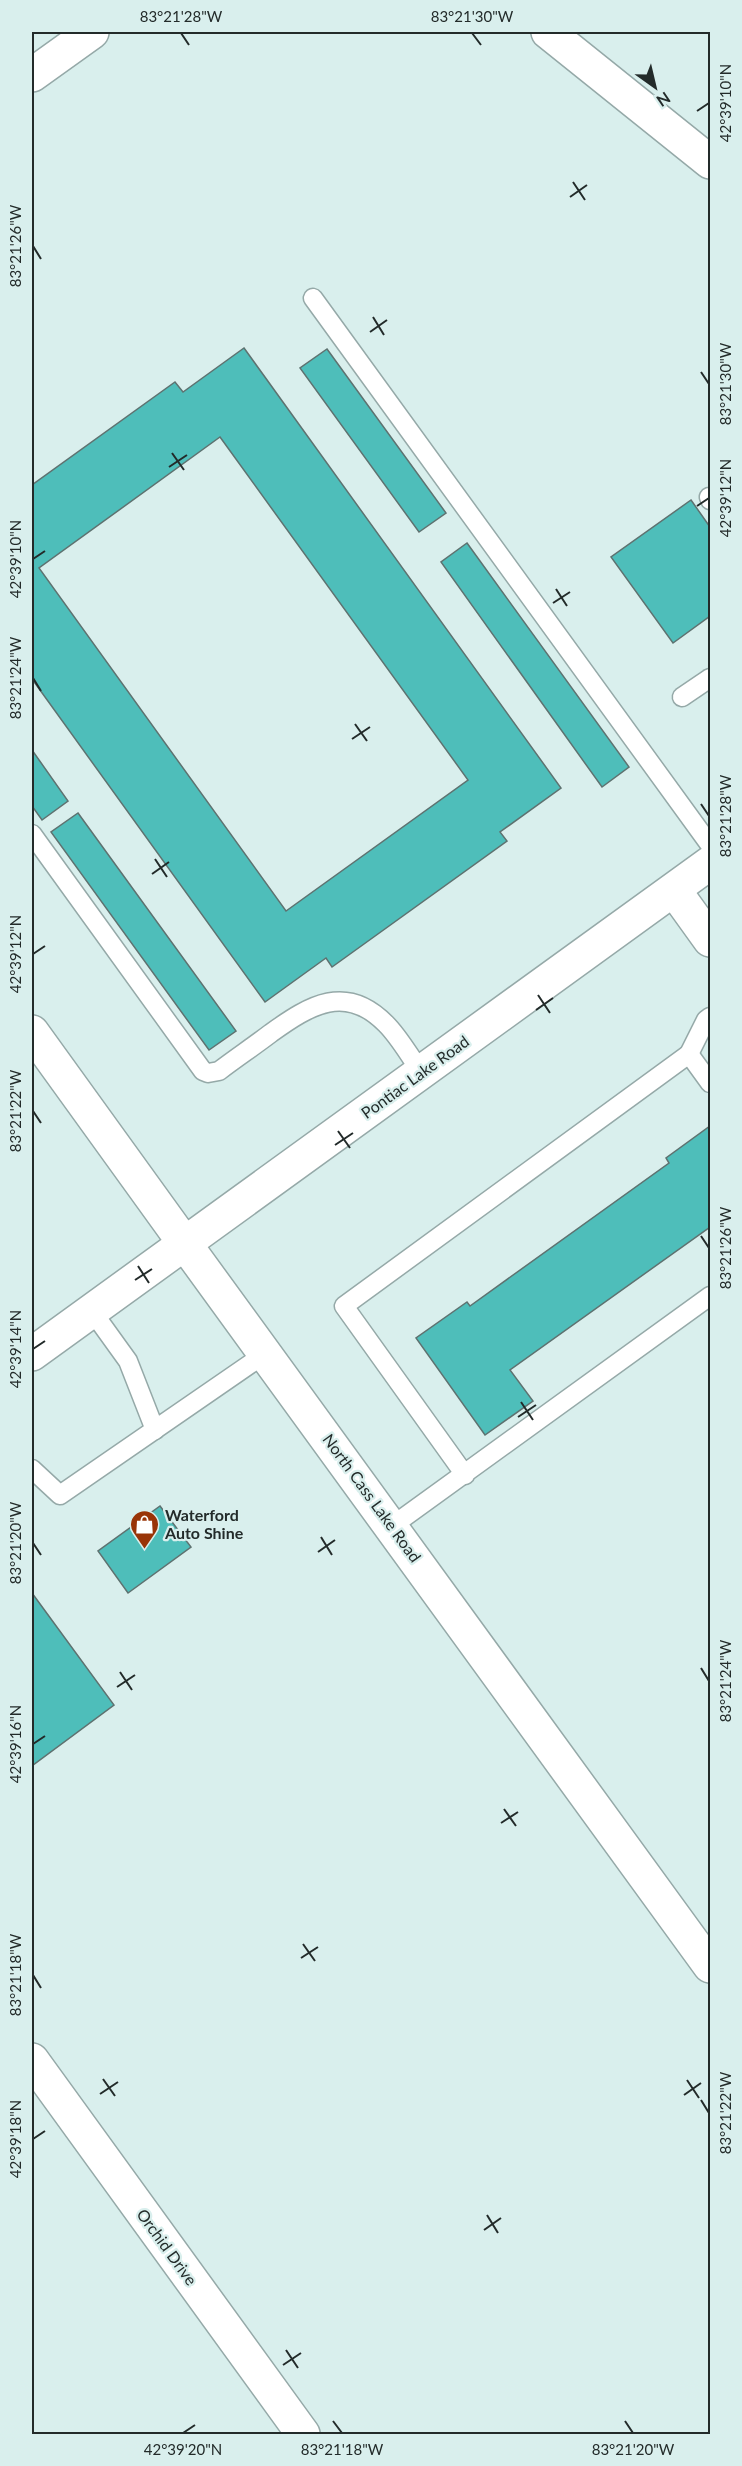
<svg xmlns="http://www.w3.org/2000/svg" width="742" height="2466" font-family="Lato,sans-serif">
  <style>
    .building { fill: #4ebeba; stroke: #5e7270; stroke-width: 1.5; fill-rule: evenodd }
    .lines { fill: none; stroke-linecap: round; stroke-linejoin: round }
    .service-casing { stroke: #95a9a8; stroke-width: 21 }
    .minor-casing { stroke: #95a9a8; stroke-width: 36 }
    .tertiary-casing { stroke: #95a9a8; stroke-width: 36 }
    .secondary-casing { stroke: #95a9a8; stroke-width: 36 }
    .service { stroke: #fff; stroke-width: 18 }
    .minor { stroke: #fff; stroke-width: 33 }
    .tertiary { stroke: #fff; stroke-width: 33 }
    .secondary { stroke: #fff; stroke-width: 33 }
    .ticks { fill: none; stroke: #232b2a; stroke-width: 2 }
    .labels { text-anchor: middle; stroke-width: 4.5; stroke-linejoin: round; paint-order: stroke }
    .street-label { font-size: 16px; fill: #232b2a; stroke: #d9efed }
    .poi-label { font-size: 16px; font-weight: bold; fill: #232b2a; stroke: #d9efed; text-anchor: start }
    .neatline { fill: none; stroke: #232b2a; stroke-width: 2 }
    .ticks-label { font-size: 15px; text-anchor: middle; fill: #232b2a }
  </style>
  <rect width="100%" height="100%" fill="#d9efed"/>
  <g class="building">
    <path d="M244 348 561 788 500 832 507 841 332 967 326 958 265 1002 32 679V485L175 382 183 392ZM220 437 468 780 286 911 39 568Z"/>
    <polygon points="327,349 446,513 419,532 300,368"/>
    <polygon points="691,500 710,527 710,616 673,643 611,557"/>
    <polygon points="467,543 629,767 602,787 441,562"/>
    <polygon points="32,750 68,801 42,820 32,806"/>
    <polygon points="78,813 236,1031 209,1050 51,832"/>
    <polygon points="710,1126 710,1227 510,1370 533,1401 485,1435 416,1338 467,1302 470,1306 669,1163 666,1158"/>
    <polygon points="160,1506 191,1547 128,1593 98,1551"/>
    <polygon points="32,1593 114,1705 33,1765 32,1763"/>
  </g>
  <g class="lines">
    <defs>
      <g id="service">
        <polyline points="313,298 710,845"/>
        <polyline points="709,497 710,500"/>
        <polyline points="682,697 710,678"/>
        <path d="M32 834 203 1071 208 1073 219 1071C236 1058 254 1046 271 1033 310 1005 346 983 386 1024 400 1038 410 1057 422 1073"/>
        <polyline points="689,1054 706,1020 710,1017"/>
        <polyline points="92,1311 128,1361 155,1430"/>
        <polyline points="32,1469 60,1495 266,1353"/>
        <polyline points="465,1475 344,1306 689,1054 710,1083"/>
        <polyline points="392,1526 710,1296"/>
      </g>
      <g id="minor">
        <polyline points="548,32 710,162"/>
        <polyline points="32,75 92,32"/>
        <polyline points="674,890 710,940"/>
        <polyline points="185,1244 710,1966"/>
        <polyline points="32,2060 303,2434"/>
      </g>
      <polyline id="tertiary" points="32,1032 185,1244"/>
      <polyline id="secondary" points="32,1354 710,863"/>
    </defs>
    <use href="#service" class="service-casing"/>
    <use href="#minor" class="minor-casing"/>
    <use href="#tertiary" class="tertiary-casing"/>
    <use href="#secondary" class="secondary-casing"/>
    <use href="#service" class="service"/>
    <use href="#minor" class="minor"/>
    <use href="#tertiary" class="tertiary"/>
    <use href="#secondary" class="secondary"/>
  </g>
  <path class="ticks" d="M181 33 189 45M472 33 481 45M697 111 709 103M573 182 585 200M570 197 587 185M33 246 41 259M373 317 384 335M370 332 387 320M701 372 709 384M172 453 184 470M169 467 187 455M697 506 709 498M33 559 45 551M556 589 567 606M553 603 570 592M33 678 41 691M355 724 367 741M352 739 370 727M701 804 709 816M155 859 167 877M152 874 169 862M33 954 45 946M538 995 550 1013M536 1010 553 998M33 1111 41 1123M338 1131 350 1148M335 1145 353 1133M701 1236 709 1248M138 1266 149 1283M135 1280 152 1269M33 1349 45 1341M521 1402 533 1420M518 1417 536 1405M321 1537 332 1555M33 1543 41 1555M318 1552 335 1540M701 1668 709 1681M120 1672 132 1690M117 1687 135 1675M33 1744 45 1736M504 1809 516 1826M501 1823 518 1812M303 1944 315 1961M301 1958 318 1947M33 1975 41 1988M103 2079 115 2096M687 2080 699 2098M100 2094 118 2082M684 2095 701 2083M701 2100 709 2113M33 2139 45 2131M487 2215 498 2233M484 2230 501 2218M286 2350 298 2368M283 2365 301 2353M333 2421 342 2433M625 2421 633 2433M183 2433 195 2425"/>
  <defs>
    <symbol id="shop-pin" viewBox="-11 -11 22 30"><path d="M0 17L-7.5 6A9.5 9.5 0 1 1 7.5 6Z" fill="#993407" stroke="#d9efed"/><path d="M-5-2.5h2.3a2.7 3.5 0 0 1 5.4 0H5L5.5 6h-11ZM-1.5-2.5h3a1.5 2.3 0 0 0-3 0Z" fill="#fff"/></symbol>
  </defs>
  <g fill-rule="evenodd">
    <use href="#shop-pin" x="128" y="1508" width="33" height="45"/>
  </g>
  <g class="labels">
    <g class="street-label">
      <text transform="translate(415 1077) rotate(-36)" y="6">Pontiac Lake Road</text>
      <text transform="translate(372 1498) rotate(54)" y="6">North Cass Lake Road</text>
      <text transform="translate(167 2247) rotate(54)" y="6">Orchid Drive</text>
    </g>
    <g class="poi-label">
      <text x="165" y="1521">Waterford<tspan x="165" dy="18">Auto Shine</tspan></text>
    </g>
  </g>
  <rect width="742" height="2466" fill="none" stroke="#d9efed" stroke-width="66"/>
  <g transform="translate(655 87) rotate(146)" stroke="#d9efed" stroke-width="4.5" paint-order="stroke">
  <path d="M0-4.5L10 22L0 15L-10 22Z" fill="#232b2a"/>
  <text y="-9" font-size="16" font-weight="bold" text-anchor="middle" fill="#232b2a">N</text>
  </g>
  <rect x="33" y="33" width="676" height="2400" class="neatline"/>
  <g class="ticks-label">
    <text x="181" y="22">83°21'28"W</text>
    <text x="472" y="22">83°21'30"W</text>
    <text transform="translate(726 103) rotate(-90)" y="5">42°39'10"N</text>
    <text transform="translate(16 246) rotate(-90)" y="5">83°21'26"W</text>
    <text transform="translate(726 384) rotate(-90)" y="5">83°21'30"W</text>
    <text transform="translate(726 498) rotate(-90)" y="5">42°39'12"N</text>
    <text transform="translate(16 559) rotate(-90)" y="5">42°39'10"N</text>
    <text transform="translate(16 678) rotate(-90)" y="5">83°21'24"W</text>
    <text transform="translate(726 816) rotate(-90)" y="5">83°21'28"W</text>
    <text transform="translate(16 954) rotate(-90)" y="5">42°39'12"N</text>
    <text transform="translate(16 1111) rotate(-90)" y="5">83°21'22"W</text>
    <text transform="translate(726 1248) rotate(-90)" y="5">83°21'26"W</text>
    <text transform="translate(16 1349) rotate(-90)" y="5">42°39'14"N</text>
    <text transform="translate(16 1543) rotate(-90)" y="5">83°21'20"W</text>
    <text transform="translate(726 1681) rotate(-90)" y="5">83°21'24"W</text>
    <text transform="translate(16 1744) rotate(-90)" y="5">42°39'16"N</text>
    <text transform="translate(16 1975) rotate(-90)" y="5">83°21'18"W</text>
    <text transform="translate(726 2113) rotate(-90)" y="5">83°21'22"W</text>
    <text transform="translate(16 2139) rotate(-90)" y="5">42°39'18"N</text>
    <text x="183" y="2455">42°39'20"N</text>
    <text x="342" y="2455">83°21'18"W</text>
    <text x="633" y="2455">83°21'20"W</text>
  </g>
</svg>
